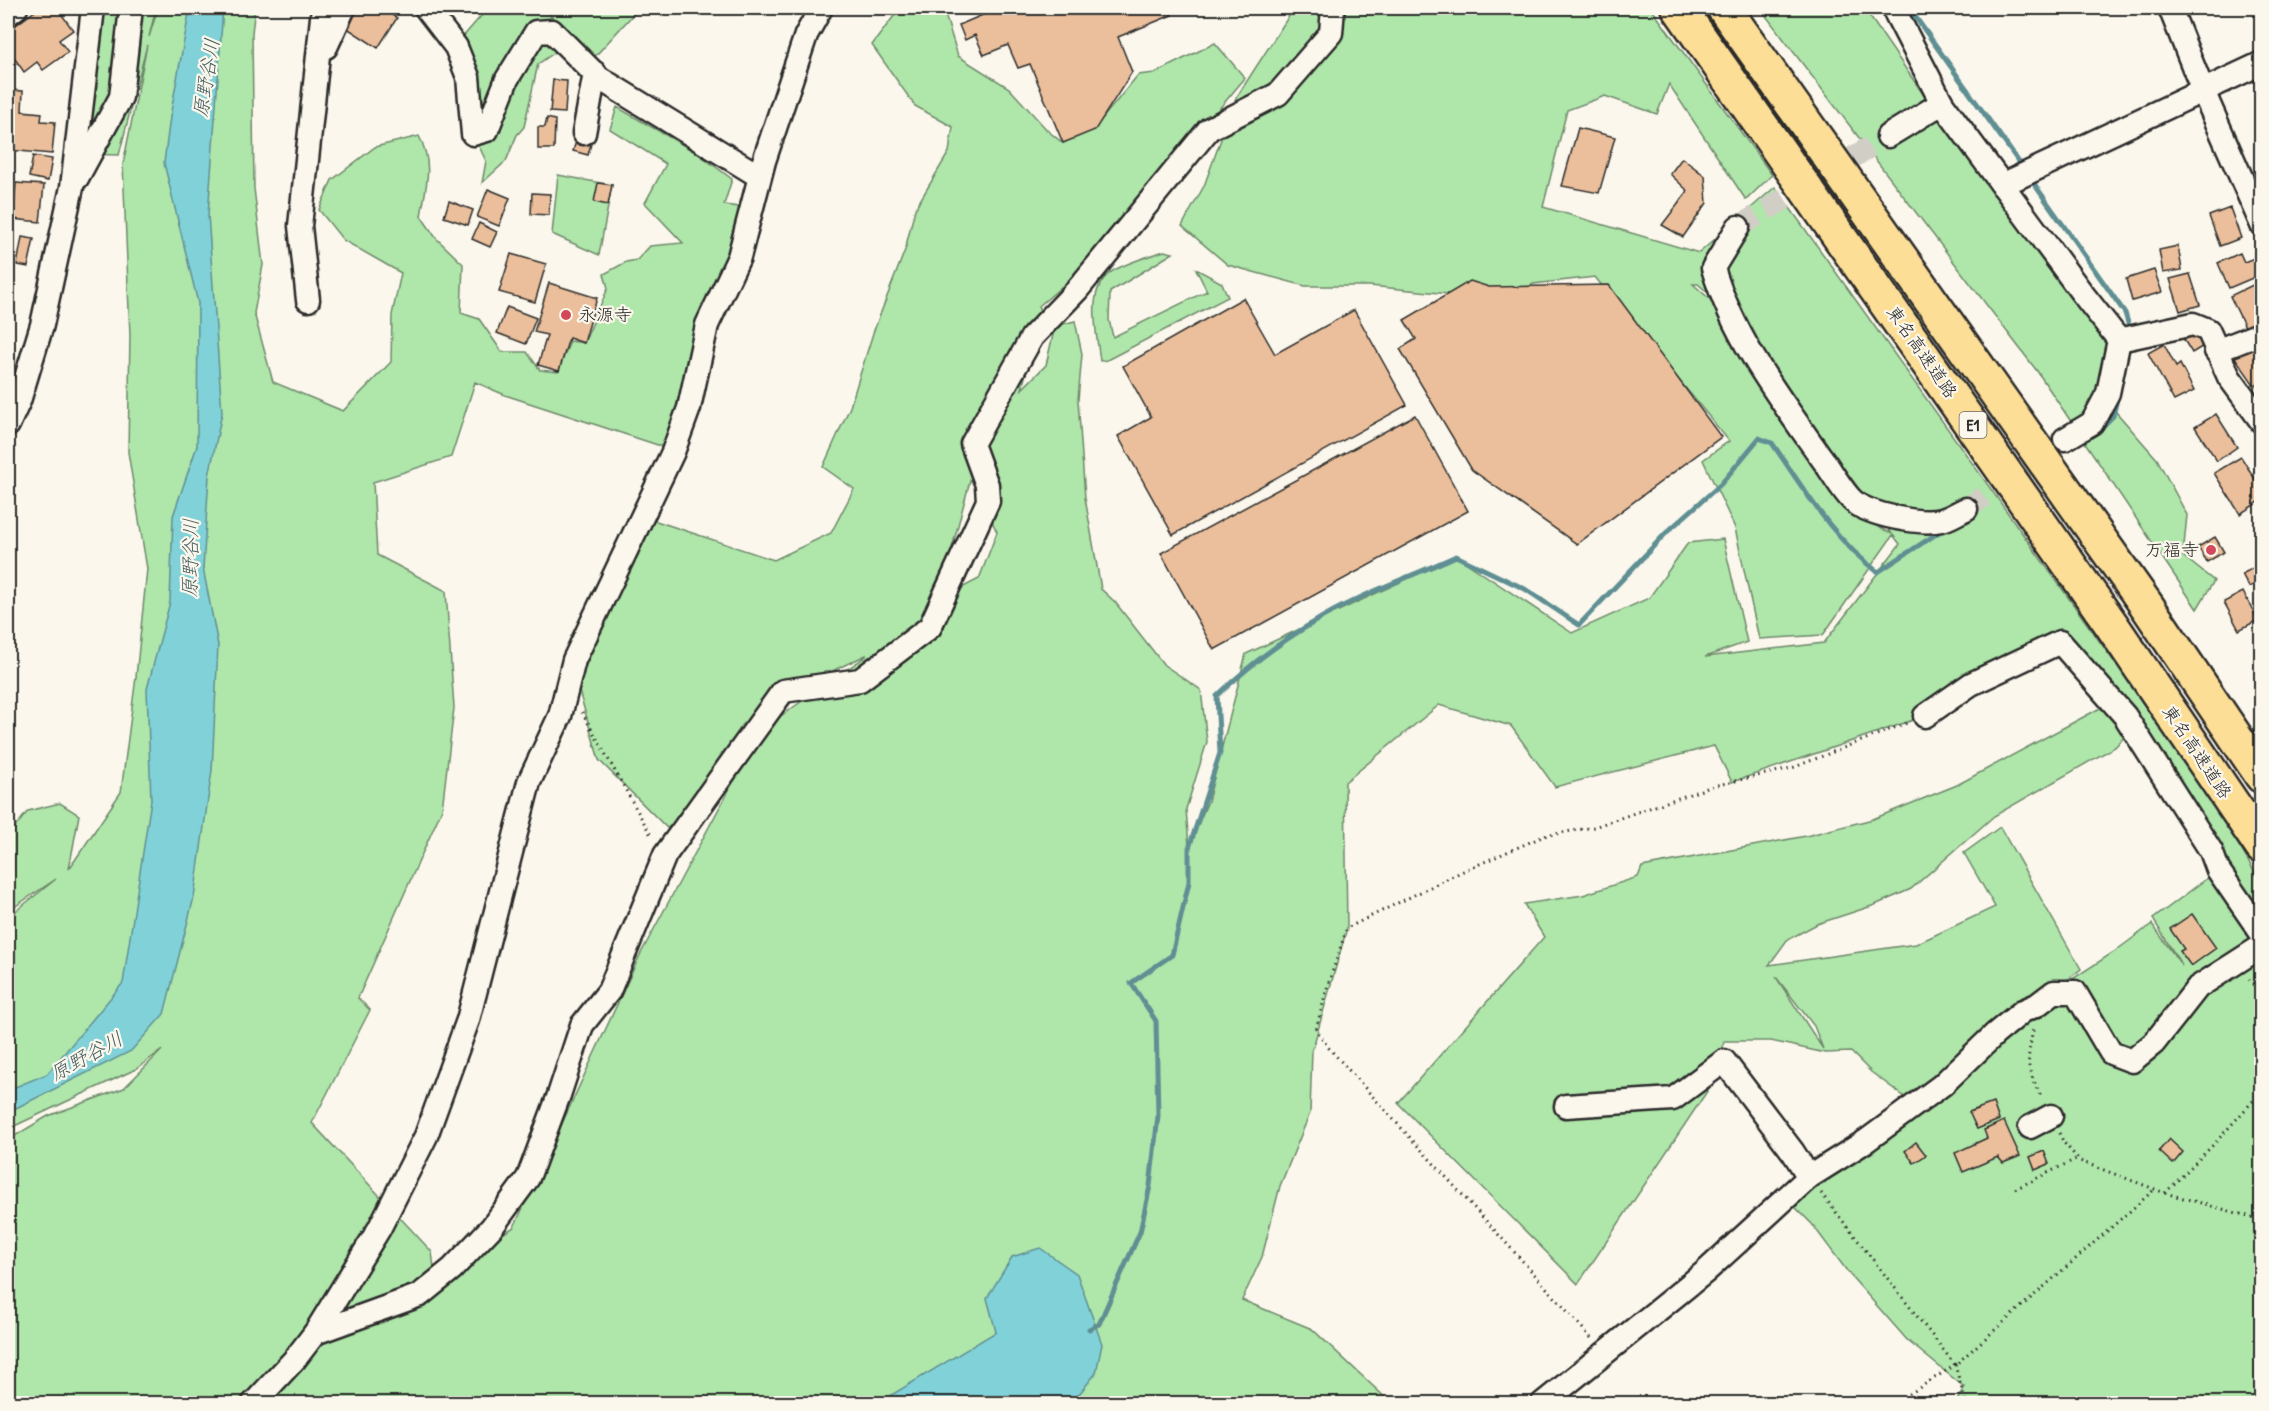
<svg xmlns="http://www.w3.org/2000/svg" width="2269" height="1411" font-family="'Patrick Hand','Klee One',sans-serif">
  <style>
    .green { fill: #afe6aa; stroke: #6d886a; stroke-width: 1.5; fill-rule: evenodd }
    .water { fill: #81d2d8; stroke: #5f8f93; stroke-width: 1.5 }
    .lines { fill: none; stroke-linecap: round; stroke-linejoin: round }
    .stream { stroke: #5f8f93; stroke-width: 5 }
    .building { fill: #ebbf9b; stroke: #2b2b2b; stroke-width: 1.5 }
    .minor-tunnel { stroke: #d1cec5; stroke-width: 22; stroke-dasharray: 22 11; stroke-linecap: butt }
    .minor-casing { stroke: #2b2b2b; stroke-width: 27 }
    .highway-casing { stroke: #2b2b2b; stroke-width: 38 }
    .path { stroke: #2b2b2b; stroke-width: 3; stroke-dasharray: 1.5 4.5; stroke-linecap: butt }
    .minor { stroke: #fbf7ec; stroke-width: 22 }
    .highway { stroke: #fdde96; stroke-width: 33 }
    .poi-dot { fill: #d1495b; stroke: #fbf7ec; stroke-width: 2 }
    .labels { text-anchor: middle; stroke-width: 4.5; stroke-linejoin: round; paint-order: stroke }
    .shield { fill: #fbf7ec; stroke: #696865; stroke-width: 1.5 }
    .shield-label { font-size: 16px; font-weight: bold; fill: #2b2b2b }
    .poi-label { font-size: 18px; fill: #2b2b2b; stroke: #fbf7ec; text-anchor: start }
    .street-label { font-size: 18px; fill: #2b2b2b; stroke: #fbf7ec }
    .water-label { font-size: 20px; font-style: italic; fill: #455d5f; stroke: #fbf7ec }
  </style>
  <rect width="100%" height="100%" fill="#fbf7ec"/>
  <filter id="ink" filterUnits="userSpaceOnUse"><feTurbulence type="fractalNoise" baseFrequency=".0167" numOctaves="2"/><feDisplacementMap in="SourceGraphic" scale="12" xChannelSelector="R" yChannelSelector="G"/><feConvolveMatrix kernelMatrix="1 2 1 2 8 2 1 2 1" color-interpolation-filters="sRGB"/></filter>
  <g filter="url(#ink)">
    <g class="green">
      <path d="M102 8H156L149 37 158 8H255L252 33 254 188 263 265 254 313 273 382 343 411 391 362 392 315 401 273 343 240 319 210 332 180 375 147 419 136C434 164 426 186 421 216L436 238 463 264 461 313 479 319 502 352H527L540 370 558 372 570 341 584 343 608 288 604 274 626 262 637 260 650 246 683 243 645 203 666 164 610 129 617 107 697 153 732 179 724 205 747 208 670 449 505 395 475 382 451 457 373 482 377 555 446 591 454 708 442 809 358 998 370 1010 312 1123 432 1252 435 1276 514 1227 640 955 751 749 692 815 667 828 599 760 577 684 653 520 774 560 831 533 854 489 823 467 850 407 873 333 905 250 915 209 949 152 953 127 915 106 872 45 900 8H943L958 56 1009 88 1048 131 1063 143 1097 125 1138 75 1155 73 1215 43 1245 78 1203 128 1167 162 1102 252 1039 306 1040 317 1022 389 1046 365 1055 326 1075 321 1082 354 1078 400 1085 498 1101 589 1115 602 1164 665 1201 690 1207 742 1186 809 1189 846 1208 801 1246 654 1456 556 1572 633 1649 598 1688 543 1723 539 1747 642 1705 657 1824 643 1900 544 1893 535 1823 635 1759 639 1735 528 1703 460 1729 441 1595 277 1533 284 1509 300 1370 286H1305L1228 265 1182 226 1204 186 1236 98 1294 8H1651L1772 175 1746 200 1669 84 1657 114 1605 96 1567 110 1543 207 1699 253 1775 187 2115 663 2120 666 2228 827 2261 883V933L2142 732 2066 632 2009 656 1925 716 1732 782 1714 746 1555 787 1511 726 1439 705 1345 782 1347 928 1312 1051 1310 1113 1280 1186 1262 1257 1242 1300 1312 1329 1391 1403H8V1140L48 1116 124 1088 162 1050 136 1069 8 1129V917L56 879 8 911V836L28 811 60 803 79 815 69 869 121 792 136 677 147 569 128 452 130 335 123 164 147 45 119 155 83 154ZM1693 284H1698L1748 328 1786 389 1892 534 1855 515 1734 321ZM971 477 997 532 979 579 942 598 937 604ZM866 655V656L778 718 792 701 794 689Z"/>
      <polygon points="488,8 549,8 549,11 554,8 639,8 588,64 550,14 560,49 538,64 524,127 517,135 506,161 482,183 486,161 476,140 455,46"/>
      <polygon points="1760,8 1864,8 1943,123 2119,340 2103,397 2157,459 2187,515 2183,556 2214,581 2197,609 2037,371"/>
      <polygon points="558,175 612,185 599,255 552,234"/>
      <path d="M1164 251 1173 253 1110 292 1109 320 1113 337 1207 291 1196 269 1222 283 1228 297 1107 360 1100 361C1097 334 1085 289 1111 272 1126 263 1147 257 1164 251Z"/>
      <path d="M2104 706 2133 728 2115 747 1994 816 1911 889 1875 905 1817 924 1787 940 1769 965 1916 944 1995 907 1964 853 2000 827 2081 969 2048 995 2114 952 2152 924 2182 966 2153 919 2218 870 2261 943V1403H1956L1964 1387 1908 1341 1850 1275 1812 1224 1793 1205 1913 1103 1871 1072 1851 1052 1825 1053 1771 1041H1724L1718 1075 1578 1284 1398 1103 1544 937 1524 904 1583 895 1638 877 1642 867 1806 836 1873 819 1957 785ZM1776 977 1814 1026 1823 1049Z"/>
    </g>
    <g class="water">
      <polygon points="190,8 223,8 208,215 222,413 209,476 203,568 218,645 212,770 194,897 164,1014 131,1051 8,1112 8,1090 47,1074 123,983 151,800 147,689 170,602 173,516 197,446 198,303 164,163 170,117"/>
      <polygon points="1040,1248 1077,1274 1102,1344 1096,1373 1072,1403 882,1403 888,1397 996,1332 987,1298 1012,1257"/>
    </g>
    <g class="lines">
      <g class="stream">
        <polyline points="1909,8 2023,168"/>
        <polyline points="2030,178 2125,313 2131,333"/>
        <polyline points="2099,430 2113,416 2118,395"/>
        <path d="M1089 1329 1099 1324 1140 1232 1150 1186 1158 1116 1156 1021 1131 983 1172 955 1189 882V848L1220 753 1217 696C1245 669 1277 644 1311 624 1356 596 1408 578 1456 556L1525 589 1579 625 1667 532 1721 484 1759 438 1772 443C1803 487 1833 540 1878 572L1944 529"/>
      </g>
    </g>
    <g class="building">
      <polygon points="39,8 66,8 60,12 73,30 59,40 68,52 43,70 37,62 24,72 8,49 8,31"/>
      <polygon points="356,8 381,8 397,18 378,48 344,26"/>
      <polygon points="999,8 1169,8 1172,15 1118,37 1132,72 1095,130 1063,143 1030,64 1018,68 1008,45 984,55 975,35 965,40 959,25"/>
      <polygon points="553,80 567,81 565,113 550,112"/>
      <polygon points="10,90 23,91 22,111 42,113 41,121 55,122 52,154 8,150"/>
      <polygon points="547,118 555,120 554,149 538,149 538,127 545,127"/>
      <polygon points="1578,128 1615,137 1599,193 1562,186"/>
      <polygon points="578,135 592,140 588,155 573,151"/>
      <polygon points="33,156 52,159 48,181 29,177"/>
      <polygon points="1682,158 1705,176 1707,203 1683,237 1662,225 1688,191 1670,174"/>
      <polygon points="16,183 44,185 40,222 13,219"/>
      <polygon points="598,183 612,185 608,205 594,202"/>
      <polygon points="488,189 510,198 499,226 477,217"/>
      <polygon points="532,193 550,194 549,215 531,214"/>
      <polygon points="449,201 473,210 468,225 444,217"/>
      <polygon points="2230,208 2241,238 2220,246 2209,216"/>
      <polygon points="479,223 497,232 490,247 472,239"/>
      <polygon points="8,237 14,237 11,267 8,266"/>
      <polygon points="22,237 34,239 28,267 17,265"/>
      <polygon points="2178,246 2182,270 2163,273 2159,250"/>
      <polygon points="2240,253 2244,262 2262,255 2262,274 2229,288 2218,263"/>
      <polygon points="511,254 546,264 535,302 499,292"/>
      <polygon points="2154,270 2162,292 2132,301 2126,279"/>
      <polygon points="2190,274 2200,305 2180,311 2170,279"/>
      <polygon points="1470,281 1489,287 1609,285 1721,437 1577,544 1472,470 1400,349 1416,339 1404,320"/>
      <polygon points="2261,281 2262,321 2246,329 2230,296"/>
      <polygon points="549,283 597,298 584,343 569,338 559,371 538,365 547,335 534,332"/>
      <polygon points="1243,298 1275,354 1354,310 1407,405 1173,535 1118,436 1151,417 1123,366"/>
      <polygon points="507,307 536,318 526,344 497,333"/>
      <polygon points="2197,332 2205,345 2192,353 2184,340"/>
      <polygon points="2255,341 2262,351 2262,381 2255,386 2234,356"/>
      <polygon points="2164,344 2176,367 2180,364 2194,391 2174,401 2148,353"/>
      <polygon points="2216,414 2237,447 2217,461 2195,427"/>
      <polygon points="1415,415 1468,511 1214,650 1161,553"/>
      <polygon points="2241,457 2262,490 2262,500 2240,514 2214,473"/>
      <polygon points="2215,537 2224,552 2207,562 2198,547"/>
      <polygon points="2262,563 2262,581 2249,587 2242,574"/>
      <polygon points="2243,592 2258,620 2239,630 2224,602"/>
      <polygon points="2192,914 2216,948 2191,966 2180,951 2184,949 2170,929"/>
      <polygon points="1993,1103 1999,1120 1977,1129 1969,1112"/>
      <polygon points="2004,1121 2020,1156 2003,1163 1998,1157 1963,1172 1955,1153 1987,1138 1984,1130"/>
      <polygon points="2169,1139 2183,1152 2173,1164 2159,1151"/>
      <polygon points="1916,1142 1926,1155 1914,1163 1905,1151"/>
      <polygon points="2044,1151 2049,1164 2035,1170 2030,1157"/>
    </g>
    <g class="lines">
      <g class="minor-tunnel">
        <polyline points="1738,227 1888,136"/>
        <polyline points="1966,509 2065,439"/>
      </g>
      <defs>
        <g id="minor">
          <polyline points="426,8 456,47 468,77 473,134 487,130 507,79 536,32 552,31 599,78 759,176"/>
          <polyline points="1893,8 1942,103 2082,293 2119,340 2108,393 2092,423 2065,439"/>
          <polyline points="2170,8 2203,91 2262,225"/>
          <polyline points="8,14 16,8"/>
          <polyline points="326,47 344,8"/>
          <polyline points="584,133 595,73"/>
          <polyline points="1888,136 1942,103"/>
          <polyline points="77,178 121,97 131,8"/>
          <polyline points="2002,185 2262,63"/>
          <path d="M1738 227 1713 268C1733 337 1780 399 1821 457 1831 470 1842 491 1853 501 1869 515 1921 525 1941 520 1949 519 1958 512 1966 509"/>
          <polyline points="308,300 300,226 323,8"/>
          <polyline points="2119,340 2193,324 2208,330 2229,377 2262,422"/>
          <polyline points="2216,351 2262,333"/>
          <polyline points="8,425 19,401 42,325 72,187 93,8"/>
          <polyline points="1925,716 1971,684 2060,642 2125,716 2211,851 2218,870 2262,934"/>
          <polyline points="1566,1106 1673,1099 1724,1061 1793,1152 1809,1177 1866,1141 1942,1085 1995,1034 2023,1011 2037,1005 2054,992 2075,992 2111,1053 2132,1061 2154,1043 2198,987 2262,946"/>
          <polyline points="2030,1127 2051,1116"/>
          <polyline points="315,1333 420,1295 452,1269 492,1227 528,1178 559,1095 582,1025 609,991 665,855 783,691 860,680 930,627 988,501 987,485 972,444 1032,337 1077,290 1209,129 1278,94 1331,33 1333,8"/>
          <polyline points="253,1404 295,1359 315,1333 379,1229 426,1136 468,1020 529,782 560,716 574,660 673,452 689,408 707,325 739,257 764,161 806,35 821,8"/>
          <polyline points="1542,1404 1705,1272 1809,1177"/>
        </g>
        <g id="highway">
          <polyline points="1679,8 2111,624 2262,847"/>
          <polyline points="1724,8 2147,606 2262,776"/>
        </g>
      </defs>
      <use href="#minor" class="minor-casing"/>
      <use href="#highway" class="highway-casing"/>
      <g class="path">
        <polyline points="582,712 652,837"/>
        <polyline points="2249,979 2262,997"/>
        <path d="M2033 1030C2026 1065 2026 1066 2042 1098"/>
        <polyline points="2059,1133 2064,1143 2080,1161 2165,1193 2262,1220"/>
        <polyline points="8,1164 9,1164"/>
        <polyline points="2015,1189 2078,1158"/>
        <polyline points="1821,1193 1955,1365 2155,1189"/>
        <polyline points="2165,1193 2215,1143 2262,1091"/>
        <path d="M1591 1338C1505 1240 1415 1144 1328 1047L1316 1029 1328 985 1347 928 1461 872 1544 836 1594 827 1713 786 1792 768 1907 723"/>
        <polyline points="1894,1404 1955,1365 1966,1404"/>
      </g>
      <use href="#minor" class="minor"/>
      <use href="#highway" class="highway"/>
    </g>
  </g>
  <g class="poi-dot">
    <circle cx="566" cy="315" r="6"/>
    <circle cx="2211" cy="550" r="6"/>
  </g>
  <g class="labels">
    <rect class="shield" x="1959.5" y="412" width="27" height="26" rx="4.5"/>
    <g class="shield-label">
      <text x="1973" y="431">E1</text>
    </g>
    <g class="poi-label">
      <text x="578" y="321">永源寺</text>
      <text x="2199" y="556" text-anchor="end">万福寺</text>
    </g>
    <g class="street-label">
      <text transform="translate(1922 352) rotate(55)" y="6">東名高速道路</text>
      <text transform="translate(2197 752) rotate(56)" y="6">東名高速道路</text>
    </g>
    <g class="water-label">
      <text transform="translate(206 78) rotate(-81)" y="7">原野谷川</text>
      <text transform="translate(190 558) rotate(-89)" y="7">原野谷川</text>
      <text transform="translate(86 1056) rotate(-29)" y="7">原野谷川</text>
    </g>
  </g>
  <rect width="2269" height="1411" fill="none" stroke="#fbf7ec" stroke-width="30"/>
  <rect x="15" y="15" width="2239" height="1381" fill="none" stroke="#2b2b2b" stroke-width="2" filter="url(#ink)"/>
</svg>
